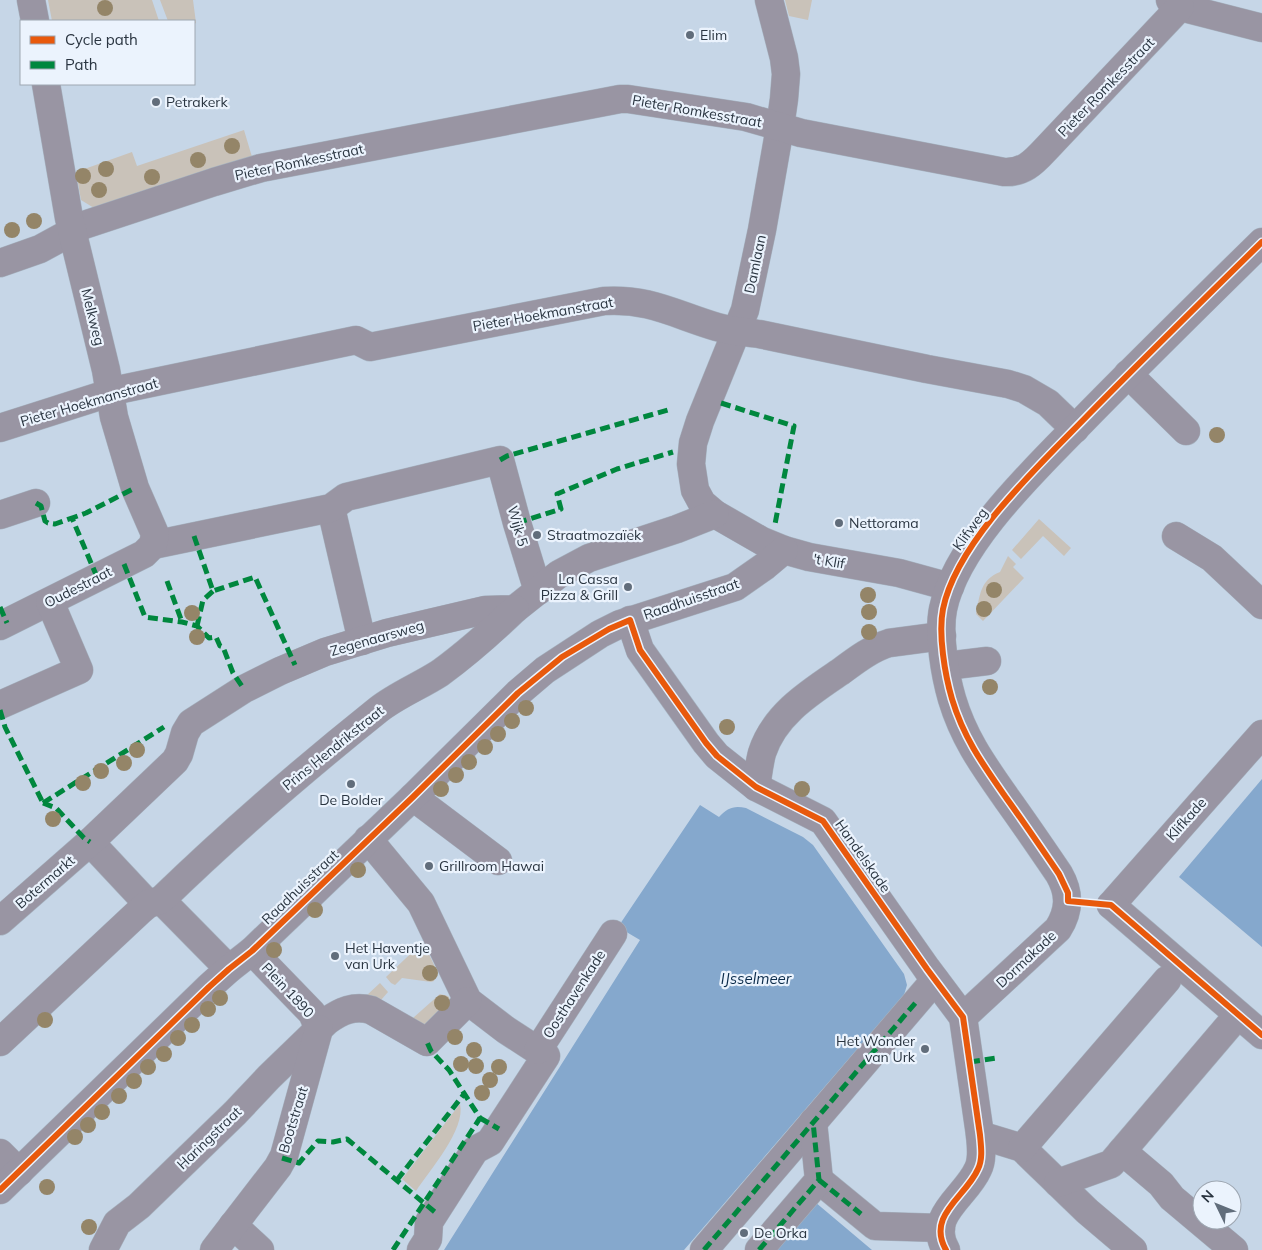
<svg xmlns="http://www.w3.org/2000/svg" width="1262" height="1250" font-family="Mulish,sans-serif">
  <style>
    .green { fill: #c9c2b9 }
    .water { fill: #85a8cd }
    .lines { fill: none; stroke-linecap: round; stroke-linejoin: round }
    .minor-casing { stroke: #a6b3c0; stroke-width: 29 }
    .minor { stroke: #9995a3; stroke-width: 28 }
    .quiet { stroke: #00873e; stroke-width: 5; stroke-dasharray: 10 5; stroke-linecap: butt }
    .cycleway-casing { stroke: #ebf3fd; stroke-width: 9 }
    .cycleway { stroke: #e8590c; stroke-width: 6 }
    .tree { fill: #948568 }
    .poi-dot { fill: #616d7b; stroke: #ebf3fd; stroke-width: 2 }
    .labels { text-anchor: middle; stroke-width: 4.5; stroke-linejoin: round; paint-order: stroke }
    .poi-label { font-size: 14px; fill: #2a3541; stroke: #ebf3fd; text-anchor: start }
    .street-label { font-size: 14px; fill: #2a3541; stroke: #ebf3fd }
    .water-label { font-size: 15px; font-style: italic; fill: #0c2c4b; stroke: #ebf3fd }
  </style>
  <rect width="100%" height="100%" fill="#c6d6e7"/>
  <g class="green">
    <polygon points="48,0 152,0 159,21 52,21"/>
    <polygon points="160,0 193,0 196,23 194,24 194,21 168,21"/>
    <polygon points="785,0 812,0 808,20 789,16"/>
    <polygon points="244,130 252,157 94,208 81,200 76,172 132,152 137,166"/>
    <polygon points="1039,519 1071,548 1064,556 1043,536 1021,559 1012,550"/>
    <path d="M1008 556 1016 564 1013 567 1024 578 983 621 976 614C980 595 980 580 1000 572Z"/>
    <polygon points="423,942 437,971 434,981 431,982 402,978 395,985 391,983 386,977"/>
    <polygon points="380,983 388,992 381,1000 413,1018 440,994 448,996 451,1001 425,1029 366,996"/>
    <path d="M460 1104C466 1129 430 1170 416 1191L402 1179Z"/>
  </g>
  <g class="water">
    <polygon points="1262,779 1262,947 1179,877"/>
    <path d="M700 805 719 817C727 808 734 805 746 808L803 837 813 845 904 974 907 985 904 995 684 1250H444L640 940 618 927Z"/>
    <polygon points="815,1202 872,1250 774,1250"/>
  </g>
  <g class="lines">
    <defs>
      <g id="minor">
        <polyline points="31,0 35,21"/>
        <polyline points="769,0 784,58 786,74 784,99 780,127 762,230 745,310 700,421 693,443 691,464 695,490 702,503 715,514 762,541 784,550 809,557 899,573 950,587"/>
        <polyline points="1170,0 1180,7 1262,28"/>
        <path d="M0 263 40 249 84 225 214 182 261 168 620 99H628L746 117 801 133 1004 172C1023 173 1033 163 1045 150L1180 7"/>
        <polyline points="1128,374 1186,431"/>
        <path d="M0 428 122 389 356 340 370 347 604 301C649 298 676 315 717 327 730 331 745 332 759 334L927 369 1008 384 1024 389 1048 403 1075 429"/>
        <polyline points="331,508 362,641"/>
        <polyline points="0,515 36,503"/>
        <polyline points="1176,536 1212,558 1262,605"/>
        <polyline points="153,545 331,508 346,497 500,460 517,523 538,591"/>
        <path d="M630 620 640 650 706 743 717 756 756 787 823 821 927 969 963 1017 980 1135C981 1146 983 1159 978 1169 966 1197 926 1215 946 1250"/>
        <polyline points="0,626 144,554 153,545 155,534 135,488 114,417 106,370 69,218 46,84"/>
        <polyline points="946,666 987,661"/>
        <polyline points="0,705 79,670 50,602"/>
        <path d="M756 787C758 776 759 764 762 753 774 715 809 693 840 672 855 661 870 649 889 643L942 636"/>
        <polyline points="413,797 498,861"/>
        <polyline points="368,839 421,903 468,1001 506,1030 546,1056 490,1142 475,1150 429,1222 428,1239 421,1250"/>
        <polyline points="90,842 148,904"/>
        <polyline points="161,900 229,969"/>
        <polyline points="1111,905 1262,734"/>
        <polyline points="1111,905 1262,1035"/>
        <polyline points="0,921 90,842 175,761 179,754 185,733 191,723 244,689 280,671 325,652 387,633 485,610 515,609 559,574 589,558 677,529 715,514"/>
        <polyline points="252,951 312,1013 319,1029"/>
        <path d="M963 1017 1058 929C1070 910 1070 893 1059 874 1042 849 1025 824 1007 799 984 766 964 739 952 699 945 675 938 634 943 609 957 540 1043 462 1091 412 1147 355 1205 298 1262 242"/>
        <path d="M0 1042 141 910 148 904 161 900C230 833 303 770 378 710 397 695 420 686 440 673 466 654 492 631 515 609"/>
        <polyline points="538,1050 613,934"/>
        <polyline points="980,1135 1022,1148 1087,1211 1133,1250"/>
        <polyline points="1022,1148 1167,980"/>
        <polyline points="1122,1151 1161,1184 1172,1198 1234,1250"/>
        <polyline points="0,1153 19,1172"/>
        <polyline points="819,1180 875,1226 941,1228"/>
        <polyline points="1058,1183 1111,1164 1238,1015"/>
        <polyline points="0,1190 209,987 229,969 252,951 413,797 518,693 545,670 600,634 620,624 735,587 765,566 784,550"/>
        <polyline points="233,1225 260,1250"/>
        <path d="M103 1250 117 1223 139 1206 235 1113 269 1077 327 1021C341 1011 354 1005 371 1010L427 1042 468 1001"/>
        <polyline points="214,1250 278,1167 284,1156 319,1029"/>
        <polyline points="704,1250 935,980"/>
        <polyline points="759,1250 819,1180 813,1122"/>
      </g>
    </defs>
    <use href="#minor" class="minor-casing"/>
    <use href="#minor" class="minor"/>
    <g class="quiet">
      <polyline points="721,403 794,426 775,524"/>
      <polyline points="500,460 507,456 668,410"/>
      <polyline points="36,503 41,506 45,521 48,523 55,524 72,518"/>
      <polyline points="517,523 561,509 557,494 617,469 673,452"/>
      <polyline points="194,536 213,591 255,577 295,665"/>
      <polyline points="124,564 145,617 182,622 197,626 209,638 216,637 220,646 223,647 233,673 244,689"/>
      <polyline points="97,577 72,518 86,513 135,488"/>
      <polyline points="167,581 182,622"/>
      <polyline points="0,607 7,623"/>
      <polyline points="197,626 203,600 213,591"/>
      <polyline points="0,710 5,727 43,803"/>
      <polyline points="43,803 164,727"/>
      <polyline points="43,803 56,808 84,838 90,842"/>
      <polyline points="970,1062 996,1058"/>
      <polyline points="480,1118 499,1129"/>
      <polyline points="282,1158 299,1163 318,1141 333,1142 347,1139 436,1213"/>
      <polyline points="397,1180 464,1094"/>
      <polyline points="819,1180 861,1214"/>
      <polyline points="393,1250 480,1118 449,1070 431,1051 427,1042"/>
      <polyline points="704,1250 917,1001"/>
      <polyline points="759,1250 819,1180 813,1122"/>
    </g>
    <defs>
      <g id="cycleway">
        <path d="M1262 242C1205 298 1147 355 1091 412 1043 462 957 540 943 609 938 634 945 675 952 699 964 739 984 766 1007 799 1025 824 1042 849 1059 874L1068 893V901L1111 905 1262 1035"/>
        <path d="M0 1190 209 987 229 969 252 951 413 797 518 693 562 657 609 629 630 620 640 650 706 743 717 756 756 787 823 821 927 969 963 1017 980 1135C981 1146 983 1159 978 1169 966 1197 926 1215 946 1250"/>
      </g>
    </defs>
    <use href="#cycleway" class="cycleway-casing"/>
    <use href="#cycleway" class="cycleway"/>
  </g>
  <g class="tree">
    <circle cx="105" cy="8" r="8"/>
    <circle cx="232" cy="146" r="8"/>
    <circle cx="198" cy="160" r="8"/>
    <circle cx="106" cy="169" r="8"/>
    <circle cx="83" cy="176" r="8"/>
    <circle cx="152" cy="177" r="8"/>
    <circle cx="99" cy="190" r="8"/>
    <circle cx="34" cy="221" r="8"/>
    <circle cx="12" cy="230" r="8"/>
    <circle cx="1217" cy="435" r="8"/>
    <circle cx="994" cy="590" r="8"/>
    <circle cx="868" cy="595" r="8"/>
    <circle cx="984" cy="609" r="8"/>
    <circle cx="869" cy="612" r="8"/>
    <circle cx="192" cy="613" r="8"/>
    <circle cx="869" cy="632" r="8"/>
    <circle cx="197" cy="637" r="8"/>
    <circle cx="990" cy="687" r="8"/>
    <circle cx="526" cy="708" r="8"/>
    <circle cx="512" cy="721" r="8"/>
    <circle cx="727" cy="727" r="8"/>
    <circle cx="498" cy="734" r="8"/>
    <circle cx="485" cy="747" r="8"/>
    <circle cx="137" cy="750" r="8"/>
    <circle cx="469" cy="762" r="8"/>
    <circle cx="124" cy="763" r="8"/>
    <circle cx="101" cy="771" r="8"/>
    <circle cx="456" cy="775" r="8"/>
    <circle cx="83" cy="783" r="8"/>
    <circle cx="441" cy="789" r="8"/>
    <circle cx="802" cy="789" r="8"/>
    <circle cx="53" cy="819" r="8"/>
    <circle cx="358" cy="870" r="8"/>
    <circle cx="315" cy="910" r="8"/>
    <circle cx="274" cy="950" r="8"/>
    <circle cx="430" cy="973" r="8"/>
    <circle cx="220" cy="998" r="8"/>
    <circle cx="442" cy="1003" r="8"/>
    <circle cx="208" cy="1009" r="8"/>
    <circle cx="45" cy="1020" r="8"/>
    <circle cx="192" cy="1025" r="8"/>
    <circle cx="455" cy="1037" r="8"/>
    <circle cx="178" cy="1038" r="8"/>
    <circle cx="474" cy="1050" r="8"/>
    <circle cx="164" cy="1054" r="8"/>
    <circle cx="461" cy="1064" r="8"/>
    <circle cx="476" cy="1066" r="8"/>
    <circle cx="148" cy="1067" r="8"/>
    <circle cx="499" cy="1067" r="8"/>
    <circle cx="490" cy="1080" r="8"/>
    <circle cx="134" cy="1081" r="8"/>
    <circle cx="482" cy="1093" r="8"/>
    <circle cx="119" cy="1096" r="8"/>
    <circle cx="102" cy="1112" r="8"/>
    <circle cx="88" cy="1125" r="8"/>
    <circle cx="75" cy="1137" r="8"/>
    <circle cx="47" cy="1187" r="8"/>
    <circle cx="89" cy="1227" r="8"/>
  </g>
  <g class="poi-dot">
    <circle cx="690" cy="35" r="5"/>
    <circle cx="156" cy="102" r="5"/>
    <circle cx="839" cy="523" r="5"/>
    <circle cx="537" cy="535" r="5"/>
    <circle cx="628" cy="587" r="5"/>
    <circle cx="351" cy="784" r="5"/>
    <circle cx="429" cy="866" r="5"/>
    <circle cx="335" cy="956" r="5"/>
    <circle cx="925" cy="1049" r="5"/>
    <circle cx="744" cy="1233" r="5"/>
  </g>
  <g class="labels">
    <g class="poi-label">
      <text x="700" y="40">Elim</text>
      <text x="166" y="107">Petrakerk</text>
      <text x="849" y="528">Nettorama</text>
      <text x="547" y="540">Straatmozaïek</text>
      <text x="618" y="584" text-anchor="end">La Cassa<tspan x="618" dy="16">Pizza &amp; Grill</tspan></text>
      <text x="351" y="805" text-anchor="middle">De Bolder</text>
      <text x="439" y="871">Grillroom Hawai</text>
      <text x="345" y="953">Het Haventje<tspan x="345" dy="16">van Urk</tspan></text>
      <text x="915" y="1046" text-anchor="end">Het Wonder<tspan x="915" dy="16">van Urk</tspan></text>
      <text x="754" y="1238">De Orka</text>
    </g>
    <g class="street-label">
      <text transform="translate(1106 87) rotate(-46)" y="5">Pieter Romkesstraat</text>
      <text transform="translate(697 111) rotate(10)" y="5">Pieter Romkesstraat</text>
      <text transform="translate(299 162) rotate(-12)" y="5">Pieter Romkesstraat</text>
      <text transform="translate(755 264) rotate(-78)" y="5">Damlaan</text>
      <text transform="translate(543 314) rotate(-10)" y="5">Pieter Hoekmanstraat</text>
      <text transform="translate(93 317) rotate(76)" y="5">Melkweg</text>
      <text transform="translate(89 402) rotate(-16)" y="5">Pieter Hoekmanstraat</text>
      <text transform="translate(518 526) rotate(74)" y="5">Wijk 5</text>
      <text transform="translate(970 529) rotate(-54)" y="5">Klifweg</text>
      <text transform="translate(829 561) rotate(10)" y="5">'t Klif</text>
      <text transform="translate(78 587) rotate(-27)" y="5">Oudestraat</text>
      <text transform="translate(691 599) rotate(-19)" y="5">Raadhuisstraat</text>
      <text transform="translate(377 638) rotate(-16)" y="5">Zegenaarsweg</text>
      <text transform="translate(333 748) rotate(-39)" y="5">Prins Hendrikstraat</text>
      <text transform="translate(1186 819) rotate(-48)" y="5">Klifkade</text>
      <text transform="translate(863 856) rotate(55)" y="5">Handelskade</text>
      <text transform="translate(45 882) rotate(-41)" y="5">Botermarkt</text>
      <text transform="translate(300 887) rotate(-44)" y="5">Raadhuisstraat</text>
      <text transform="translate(1026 959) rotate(-43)" y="5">Dormakade</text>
      <text transform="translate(288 990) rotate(47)" y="5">Plein 1890</text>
      <text transform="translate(574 994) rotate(-57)" y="5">Oosthavenkade</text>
      <text transform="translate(293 1120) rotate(-73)" y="5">Bootstraat</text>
      <text transform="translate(209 1138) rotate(-44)" y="5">Haringstraat</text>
    </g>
    <g class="water-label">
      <text x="756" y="984">IJsselmeer</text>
    </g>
  </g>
  <rect x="20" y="20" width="175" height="65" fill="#ebf3fd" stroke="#9ea7b2"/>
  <rect x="30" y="36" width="25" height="8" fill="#e8590c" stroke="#9ea7b2"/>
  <text x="65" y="45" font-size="15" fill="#2a3541">Cycle path</text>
  <rect x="30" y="61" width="25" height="8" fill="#00873e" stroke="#9ea7b2"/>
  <text x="65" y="70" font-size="15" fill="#2a3541">Path</text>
  <g transform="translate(1217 1205) rotate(313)"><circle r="24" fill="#ebf3fd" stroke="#9ea7b2"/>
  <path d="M0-4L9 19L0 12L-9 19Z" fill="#616d7b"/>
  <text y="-8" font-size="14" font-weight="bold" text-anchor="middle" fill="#2a3541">N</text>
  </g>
</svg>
